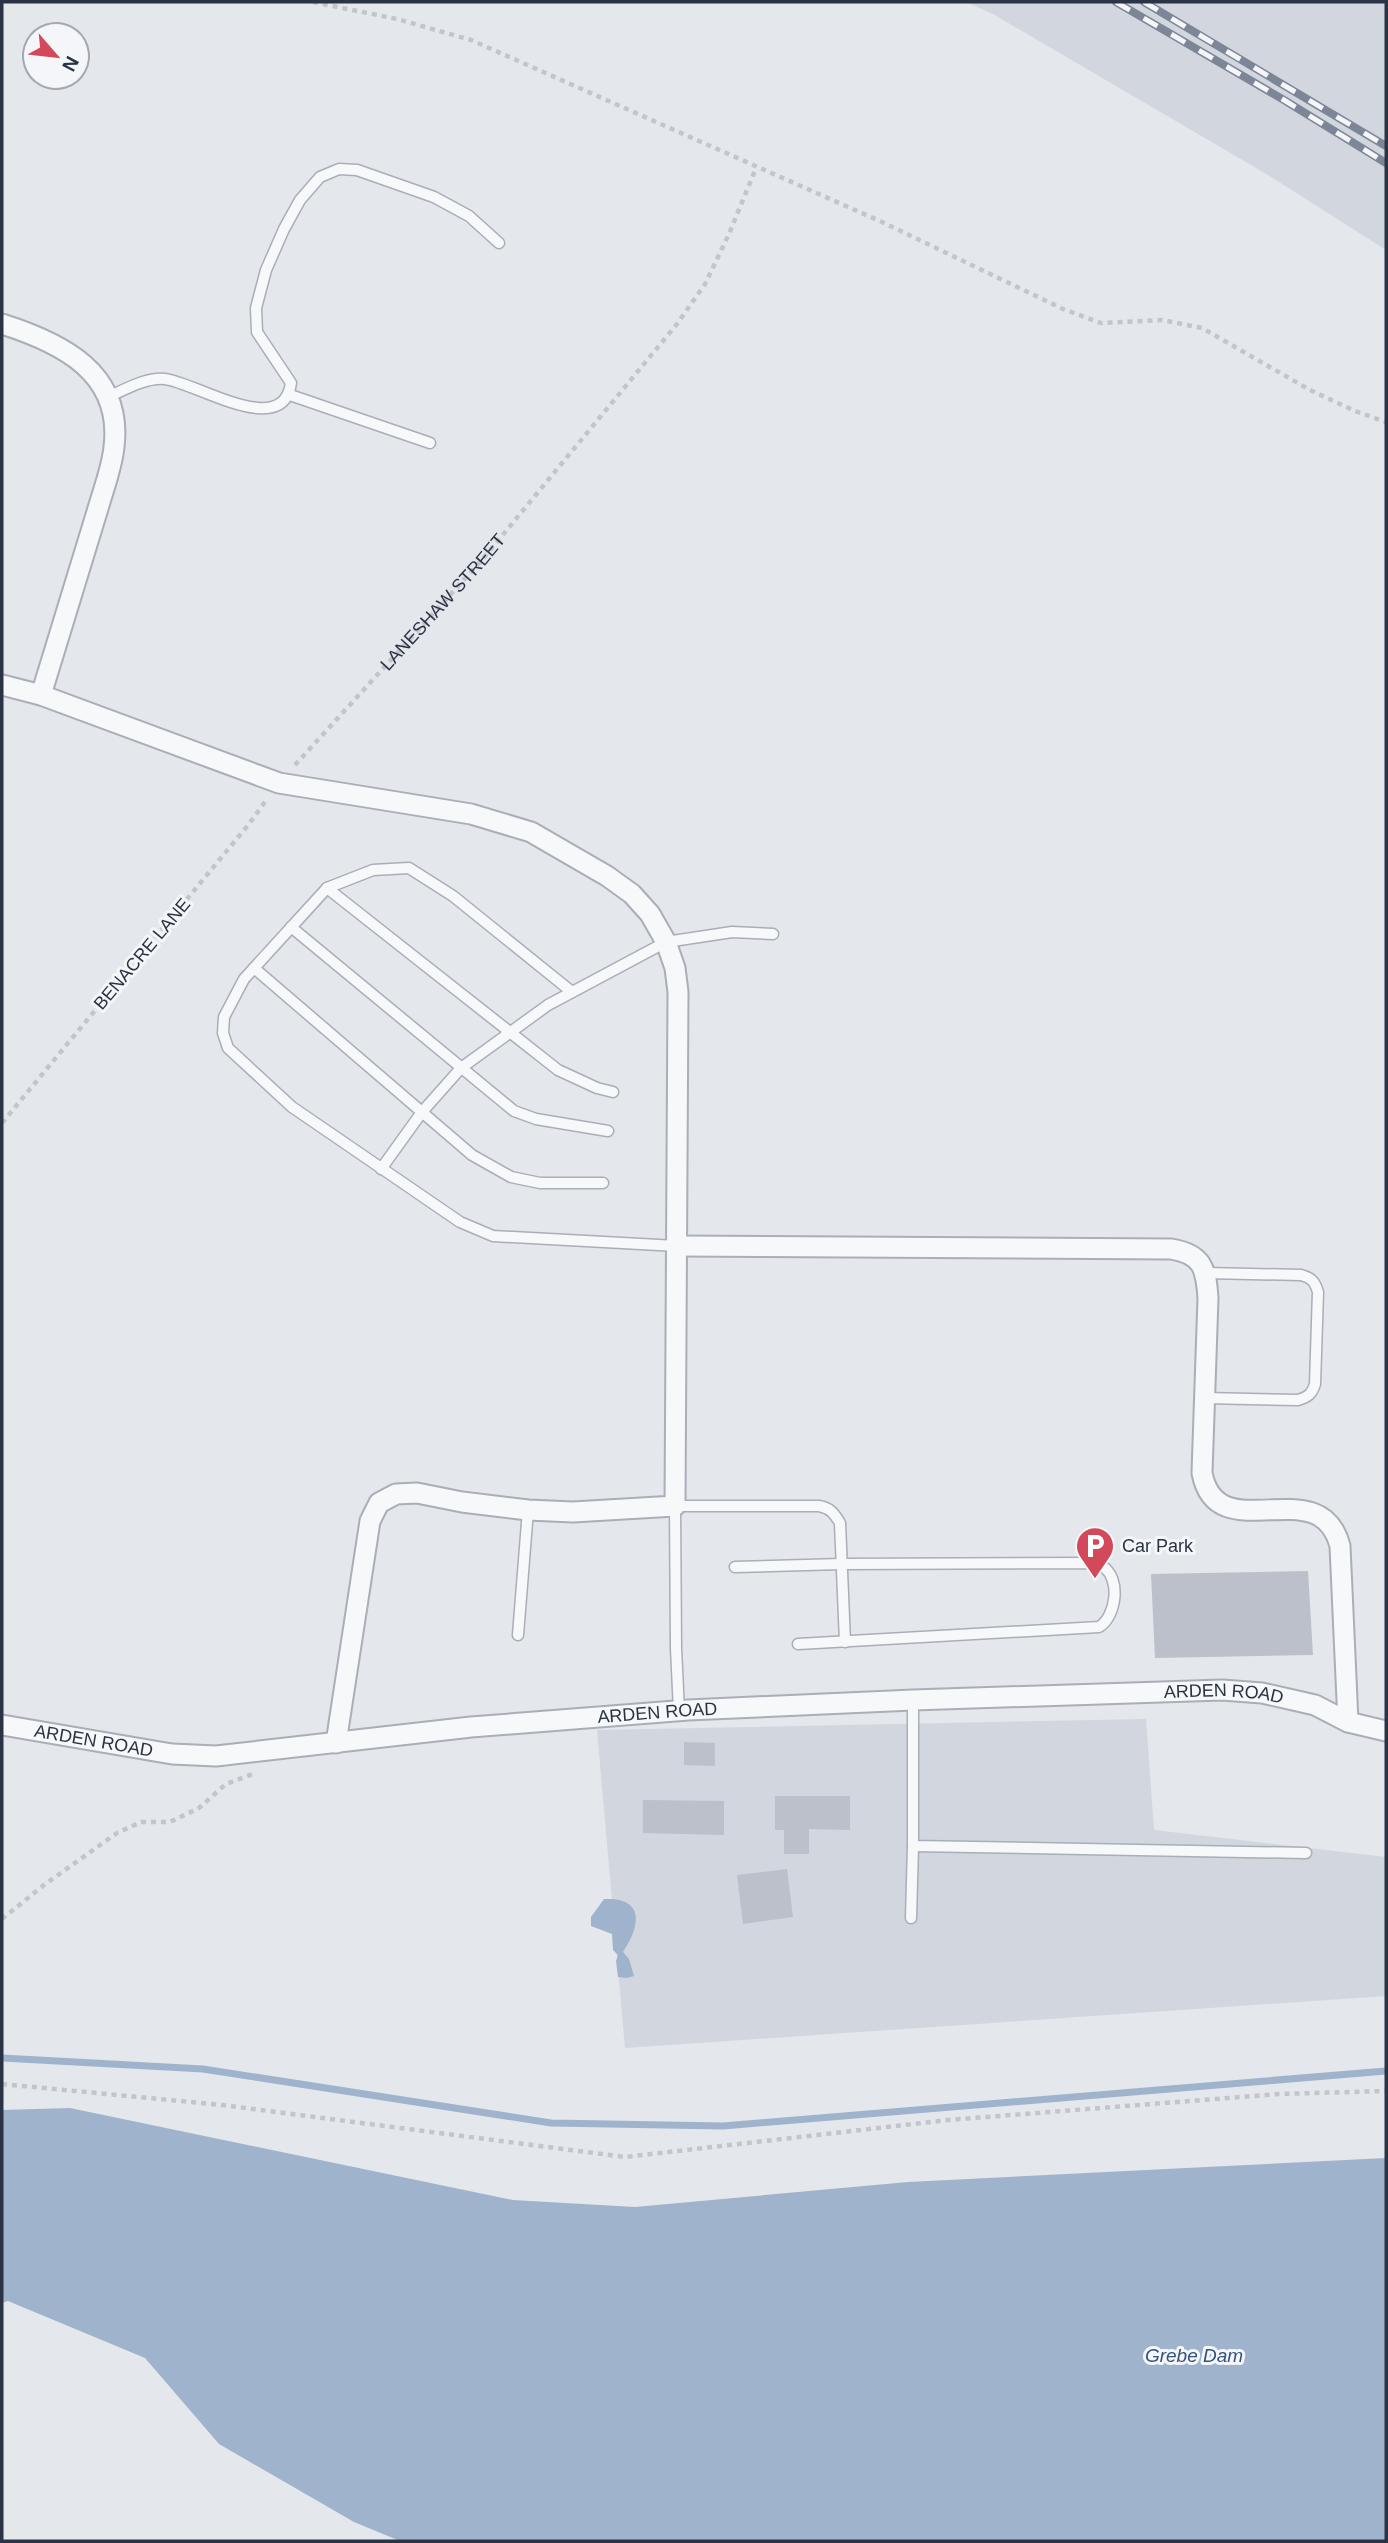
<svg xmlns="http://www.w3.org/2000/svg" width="1388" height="2543" font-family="Helvetica,sans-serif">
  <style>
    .built { fill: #d2d6de }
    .water { fill: #9fb4cc }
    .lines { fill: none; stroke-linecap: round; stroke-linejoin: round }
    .stream { stroke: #9fb4cc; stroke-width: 7 }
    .building { fill: #bbc0ca }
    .service-casing { stroke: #a9aeb7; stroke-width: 13 }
    .minor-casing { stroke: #a9aeb7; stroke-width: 23 }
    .path { stroke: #c2c5cb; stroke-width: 4.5; stroke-dasharray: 5 5; stroke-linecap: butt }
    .service { stroke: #f7f8fa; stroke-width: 10 }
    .minor { stroke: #f7f8fa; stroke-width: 19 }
    .rail-casing { stroke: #7d8696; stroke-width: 8 }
    .rail { stroke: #f4f6f9; stroke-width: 5; stroke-dasharray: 16; stroke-linecap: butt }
    .labels { text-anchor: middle; stroke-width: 6; stroke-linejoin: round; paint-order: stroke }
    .street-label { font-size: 18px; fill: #2b3445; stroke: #f4f6f9 }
    .poi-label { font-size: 18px; fill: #2b3445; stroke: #f4f6f9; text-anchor: start }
    .water-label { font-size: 19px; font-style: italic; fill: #34527a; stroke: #f4f6f9 }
  </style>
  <rect width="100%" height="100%" fill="#e4e7ec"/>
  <g class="built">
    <polygon points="966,2 1386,2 1386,250 1268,175 993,14"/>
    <polygon points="1146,1719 1154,1830 1386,1857 1386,1996 625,2048 597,1730"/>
  </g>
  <g class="water">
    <path d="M604 1899C646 1897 640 1927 623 1952L629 1959 634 1976 627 1978 618 1977 616 1961 618 1955 613 1950 612 1934 591 1926V1917Z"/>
    <polygon points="70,2108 513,2200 635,2207 908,2182 1386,2158 1386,2541 400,2541 354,2522 219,2444 145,2358 8,2301 2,2303 2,2110"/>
  </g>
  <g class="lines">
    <polyline class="stream" points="2,2058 203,2069 551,2123 723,2126 1386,2071"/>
  </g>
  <g class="building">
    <polygon points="1308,1571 1313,1655 1155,1658 1151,1574"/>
    <polygon points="684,1742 715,1743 715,1766 684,1765"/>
    <polygon points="775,1796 850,1796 850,1830 809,1829 809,1854 784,1854 784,1830 775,1830"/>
    <polygon points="643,1800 724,1801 724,1835 643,1833"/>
    <polygon points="787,1869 793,1917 743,1924 737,1875"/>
  </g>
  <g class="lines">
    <defs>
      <g id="service">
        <polyline points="290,395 430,443"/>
        <path d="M108 397C124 390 146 377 165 379 197 383 283 440 291 383L257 332 256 308 266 270 284 229 300 200 320 177 339 169 357 170 434 197 469 216 499 243"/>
        <polyline points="327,888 558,1070 597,1088 613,1092"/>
        <polyline points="291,927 514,1111 536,1119 608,1131"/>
        <polyline points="254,968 472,1155 511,1177 540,1183 603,1183"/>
        <polyline points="572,992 453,896 409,868 373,870 327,888 244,979 224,1017 223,1033 228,1048 292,1107 460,1222 493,1236 677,1246"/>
        <polyline points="381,1169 422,1112 461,1068 548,1005 666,942 732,932 773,934"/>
        <path d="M1204 1398 1298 1400C1308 1397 1312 1394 1315 1384L1318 1292C1315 1282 1312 1278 1301 1275L1206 1273"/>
        <path d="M735 1567 841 1564 1090 1563C1094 1564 1098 1565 1102 1566 1122 1578 1116 1617 1099 1627L798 1644"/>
        <polyline points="518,1635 528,1510"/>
        <polyline points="913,1700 913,1846 1306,1853"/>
        <path d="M679 1711 676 1648 675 1506H819C830 1508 834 1513 840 1523L845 1642"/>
        <polyline points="911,1918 913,1846"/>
      </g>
      <g id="minor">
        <path d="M2 324C62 343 123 373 114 447 113 458 110 468 107 479L41 695"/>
        <polyline points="2,685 41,695 279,783 471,814 531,832 607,876 632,894 650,914 666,942 675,968 678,992 675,1506 573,1512 528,1510 462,1502 417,1493 396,1494 379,1503 370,1521 336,1743"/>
        <path d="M677 1246 1171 1249C1203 1254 1206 1269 1208 1298L1202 1473C1217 1552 1320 1468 1340 1546L1348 1722"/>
        <path id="s2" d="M2 1725 172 1754 216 1756 471 1727 688 1710 913 1700 1222 1690 1262 1693 1315 1705 1348 1722 1386 1731"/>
      </g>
    </defs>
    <use href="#service" class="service-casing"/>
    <use href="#minor" class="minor-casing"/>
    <g class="path">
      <polyline points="313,2 397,19 471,40 882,222 1063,309 1101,323 1162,320 1202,328 1310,390 1355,411 1386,422"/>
      <path id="s1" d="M295 765 482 560 677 324 705 284 729 234 756 168"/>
      <polyline points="2,1123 249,824 267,799"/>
      <polyline points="2,1919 44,1885 117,1833 141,1822 170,1822 199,1808 226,1784 253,1774"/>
      <polyline points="2,2084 222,2105 625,2157 948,2120 1279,2094 1386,2091"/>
    </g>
    <use href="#service" class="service"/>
    <use href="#minor" class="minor"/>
    <defs>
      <g id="rail">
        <polyline points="1116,2 1284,100 1386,163"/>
        <polyline points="1144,2 1386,146"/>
      </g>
    </defs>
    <use href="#rail" class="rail-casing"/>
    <use href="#rail" class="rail"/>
  </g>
  <defs>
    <symbol id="parking-pin" viewBox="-11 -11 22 30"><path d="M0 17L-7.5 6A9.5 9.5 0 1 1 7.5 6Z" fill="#d1495b" stroke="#f4f6f9"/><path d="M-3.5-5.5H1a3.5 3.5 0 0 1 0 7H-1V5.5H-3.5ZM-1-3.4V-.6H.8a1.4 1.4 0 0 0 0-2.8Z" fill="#fff"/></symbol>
  </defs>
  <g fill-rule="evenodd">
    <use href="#parking-pin" x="1073" y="1524" width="44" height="60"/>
  </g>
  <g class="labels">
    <g class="street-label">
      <text dy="6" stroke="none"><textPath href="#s1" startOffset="220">LANESHAW STREET</textPath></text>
      <text transform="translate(142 954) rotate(-50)" y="6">BENACRE LANE</text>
      <text dy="6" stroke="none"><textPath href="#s2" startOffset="1227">ARDEN ROAD</textPath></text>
      <text dy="6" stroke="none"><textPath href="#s2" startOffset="660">ARDEN ROAD</textPath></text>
      <text dy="6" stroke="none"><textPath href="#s2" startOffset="93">ARDEN ROAD</textPath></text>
    </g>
    <g class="poi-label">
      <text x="1122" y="1552">Car Park</text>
    </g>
    <g class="water-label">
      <text x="1194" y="2362">Grebe Dam</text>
    </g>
  </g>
  <rect width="1388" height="2543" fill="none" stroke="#2b3445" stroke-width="7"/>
  <g transform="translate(56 56) rotate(118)"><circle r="33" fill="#f4f6f9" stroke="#a4a8b1" stroke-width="2"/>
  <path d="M0-5L12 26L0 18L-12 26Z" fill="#d1495b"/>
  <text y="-10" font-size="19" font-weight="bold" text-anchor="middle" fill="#2b3445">N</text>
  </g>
</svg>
